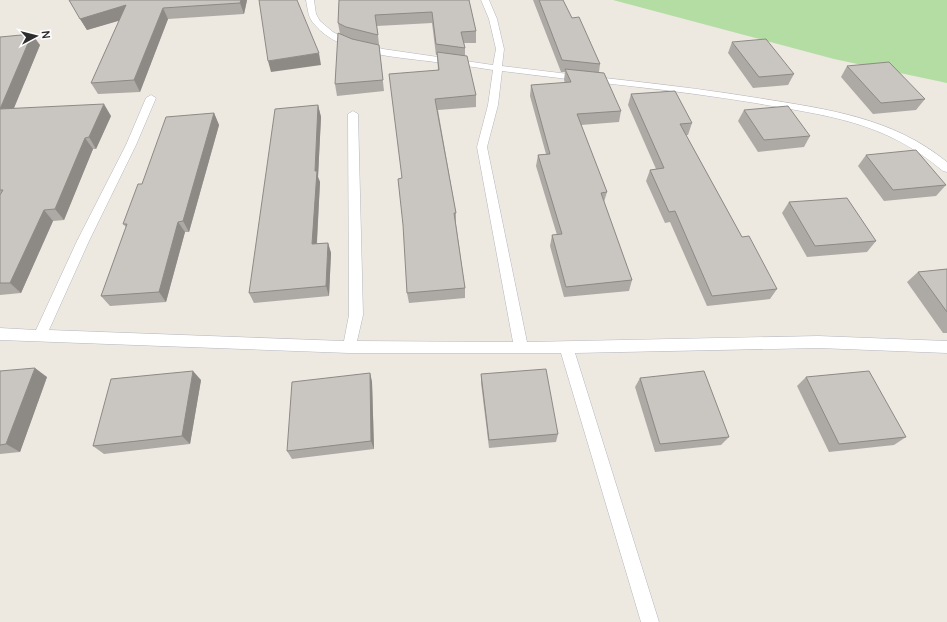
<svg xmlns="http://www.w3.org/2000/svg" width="947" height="622" font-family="Manrope,sans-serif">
<rect width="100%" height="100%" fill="#ede9e1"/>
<!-- green -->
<path fill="#b4dda4" d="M613,0h334v83l-113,-24z"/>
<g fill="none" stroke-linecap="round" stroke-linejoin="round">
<defs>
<path id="lane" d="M306,0h8l2,14 4,7 13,11 15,8 35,9 110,16 3,-16 -7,-30 -8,-19h8l8,19 7,30 -2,17c86,11 171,18 256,32 68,11 134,19 189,64v10l-4,-1c-59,-50 -115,-55 -188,-68 -84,-14 -169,-21 -253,-32l-4,34 -11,42 40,195 291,-6 129,5v12l-129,-5 -243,5 84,269h-18l-80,-269h-212l-349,-13v-12l36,2 41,-89 49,-96 20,-47 5,-3 5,3 -20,47 -47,96 -40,89 295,11 5,-26 -1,-201 5,-3 5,3 5,201 -6,26 156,1 -36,-195 11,-42 5,-35c-19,-3 -39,-6 -58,-8 -36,-5 -95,-7 -120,-37 -7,-7 -7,-15 -9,-25z"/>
</defs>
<!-- lane casing -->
<use href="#lane" stroke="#b5b6bf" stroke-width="1"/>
<!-- lane -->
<use href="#lane" fill="#fff" fill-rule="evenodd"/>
</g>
<!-- wall -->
<g fill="#ada9a5">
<path d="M69,0h178l-3,14 -76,5 -28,73 -42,2 -7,-11 29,-63 -33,10z"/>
<path d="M339,0h130l7,31v12h-12l1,5v8l11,39v12l-38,3 18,103v11l9,64v10l-56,5 -2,-10 -5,-115 36,-108 -1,-15h-1l-4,-32 -55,3 7,65 -47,5 -2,-12 5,-50 -2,-11z"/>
<path d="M533,0h30l9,18 28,46 -1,8 22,39 -2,11 -38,3 26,67 -3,10 28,78 -3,11 -65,6 -14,-51 2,-11h5l-21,-69 2,-11 8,-1 -16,-58 1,-11 34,-2 -1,-3 1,-8h-4z"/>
<path d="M0,37l40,8 -26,63 97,8 -15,33h-3l-29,71 -11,1 -32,72 -21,2z"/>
<path d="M732,42l62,32 -6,11 -35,3 -25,-35z"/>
<path d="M847,66l78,33 -9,11 -43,4 -32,-37z"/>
<path d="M631,94l61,29 -4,12h-2l56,102 35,52 -7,10 -63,7 -37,-84 -5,1 -19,-42 4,-11 6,-1 -28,-64z"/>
<path d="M318,105l3,12 -3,60 2,5 -3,62 11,-1 3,10 -2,43 -75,7 -5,-10z"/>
<path d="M744,110l66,26 -6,11 -46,5 -20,-31z"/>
<path d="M214,113l5,12 -30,107h-4l-19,70 -56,4 -9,-10 25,-69 -3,-3 19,-40z"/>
<path d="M866,155l80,30 -10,11 -52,5 -26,-35z"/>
<path d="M789,202l87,39 -9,11 -60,5 -25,-44z"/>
<path d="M947,269v64h-4l-36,-51 11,-10z"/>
<path d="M0,371l47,6 -27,75 -20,2z"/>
<path d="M370,373l2,9 2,67 -82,10 -5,-8z"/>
<path d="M481,374l77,60 -2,8 -67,6 -8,-65z"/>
<path d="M806,377l100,60 -12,8 -65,7 -32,-66z"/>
<path d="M640,378l89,59 -8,8 -66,7 -20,-65z"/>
<path d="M201,380l-11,64 -86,10 -11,-8z"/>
</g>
<!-- shaded-wall -->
<g fill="#8d8a86">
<path d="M241,0h6l-3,14 -4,-11z"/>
<path d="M126,5l6,12 -45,13 -7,-11z"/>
<path d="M163,8l5,11 -28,73 -6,-12z"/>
<path d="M32,34l8,11 -31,75 -9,-11z"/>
<path d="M319,53l2,12 -50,7 -3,-11z"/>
<path d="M104,104l7,12 -15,33 -7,-12z"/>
<path d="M318,105l3,12 -3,60 2,5 -4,73 -4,-11 3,-73z"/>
<path d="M214,113l5,12 -30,107 -6,-11z"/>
<path d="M85,138l8,11 -29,71 -9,-11z"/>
<path d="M44,210l9,11 -32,72 -11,-10z"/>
<path d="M178,222l7,10 -19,70 -7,-10z"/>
<path d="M328,243l3,10 -2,43 -3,-10z"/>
<path d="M35,368l12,9 -27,75 -14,-8z"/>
<path d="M193,371l8,9 -11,64 -8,-8z"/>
<path d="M370,373l2,9 2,67 -3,-8z"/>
</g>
<!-- building -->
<g fill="#c9c5c0" stroke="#8d8a86">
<path d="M69,0h172l-1,3 -77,5 -29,72 -43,3 35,-78 -46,14z"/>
<path d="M259,0h38l22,53 -51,8z"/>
<path d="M339,0h130l7,31 -15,1 4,16 -29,-4 -4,-32 -57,3 3,20 -32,-8 -8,-4z"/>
<path d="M539,0h24l9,18 7,-1 21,47 -38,-4z"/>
<path d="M338,33l14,6 27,6 4,35 -48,4z"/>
<path d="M32,34l-32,75v-72z"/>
<path d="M766,39l28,35 -35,3 -27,-35z"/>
<path d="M437,52l30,4 9,39 -41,4 21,114h-2l11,75 -58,5 -4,-68 -5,-46 4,-1 -13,-104 50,-4z"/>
<path d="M889,62l36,37 -44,4 -34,-37z"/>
<path d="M565,69l39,4 17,38 -44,3 30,78 -6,1 31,87 -66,7 -14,-52 10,-1 -24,-79 12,-1 -19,-69 40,-3z"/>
<path d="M675,91l17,32 -12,1 62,113 7,-1 28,53 -65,7 -37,-85 -6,1 -19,-42 14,-2 -33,-74z"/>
<path d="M104,104l-15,33 -4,1 -30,71 -11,1 -34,73h-10v-88l3,-5h-3v-81z"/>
<path d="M318,105l-3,66h2l-5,73 16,-1 -2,43 -77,7 26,-184z"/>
<path d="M788,106l22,30 -46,4 -20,-30z"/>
<path d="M214,113l-31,108 -5,1 -19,70 -58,4 26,-72h-4l15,-40h4l24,-67z"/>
<path d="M916,150l30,35 -53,5 -27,-35z"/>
<path d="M847,198l29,43 -61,5 -26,-44z"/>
<path d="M947,269v43l-29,-40z"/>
<path d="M35,368l-29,76 -6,1v-74z"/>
<path d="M546,369l12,65 -69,6 -8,-66z"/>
<path d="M193,371l-11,65 -89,10 18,-67z"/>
<path d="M704,371l25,66 -69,7 -20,-66z"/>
<path d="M869,371l37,66 -67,7 -33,-67z"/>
<path d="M370,373l1,68 -84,10 5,-69z"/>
</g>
<!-- north arrow -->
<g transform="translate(36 36) rotate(83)" stroke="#ffffff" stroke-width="3" paint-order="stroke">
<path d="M0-3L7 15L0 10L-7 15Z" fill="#2d2d2d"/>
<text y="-6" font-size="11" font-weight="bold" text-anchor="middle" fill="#2d2d2d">N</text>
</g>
</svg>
